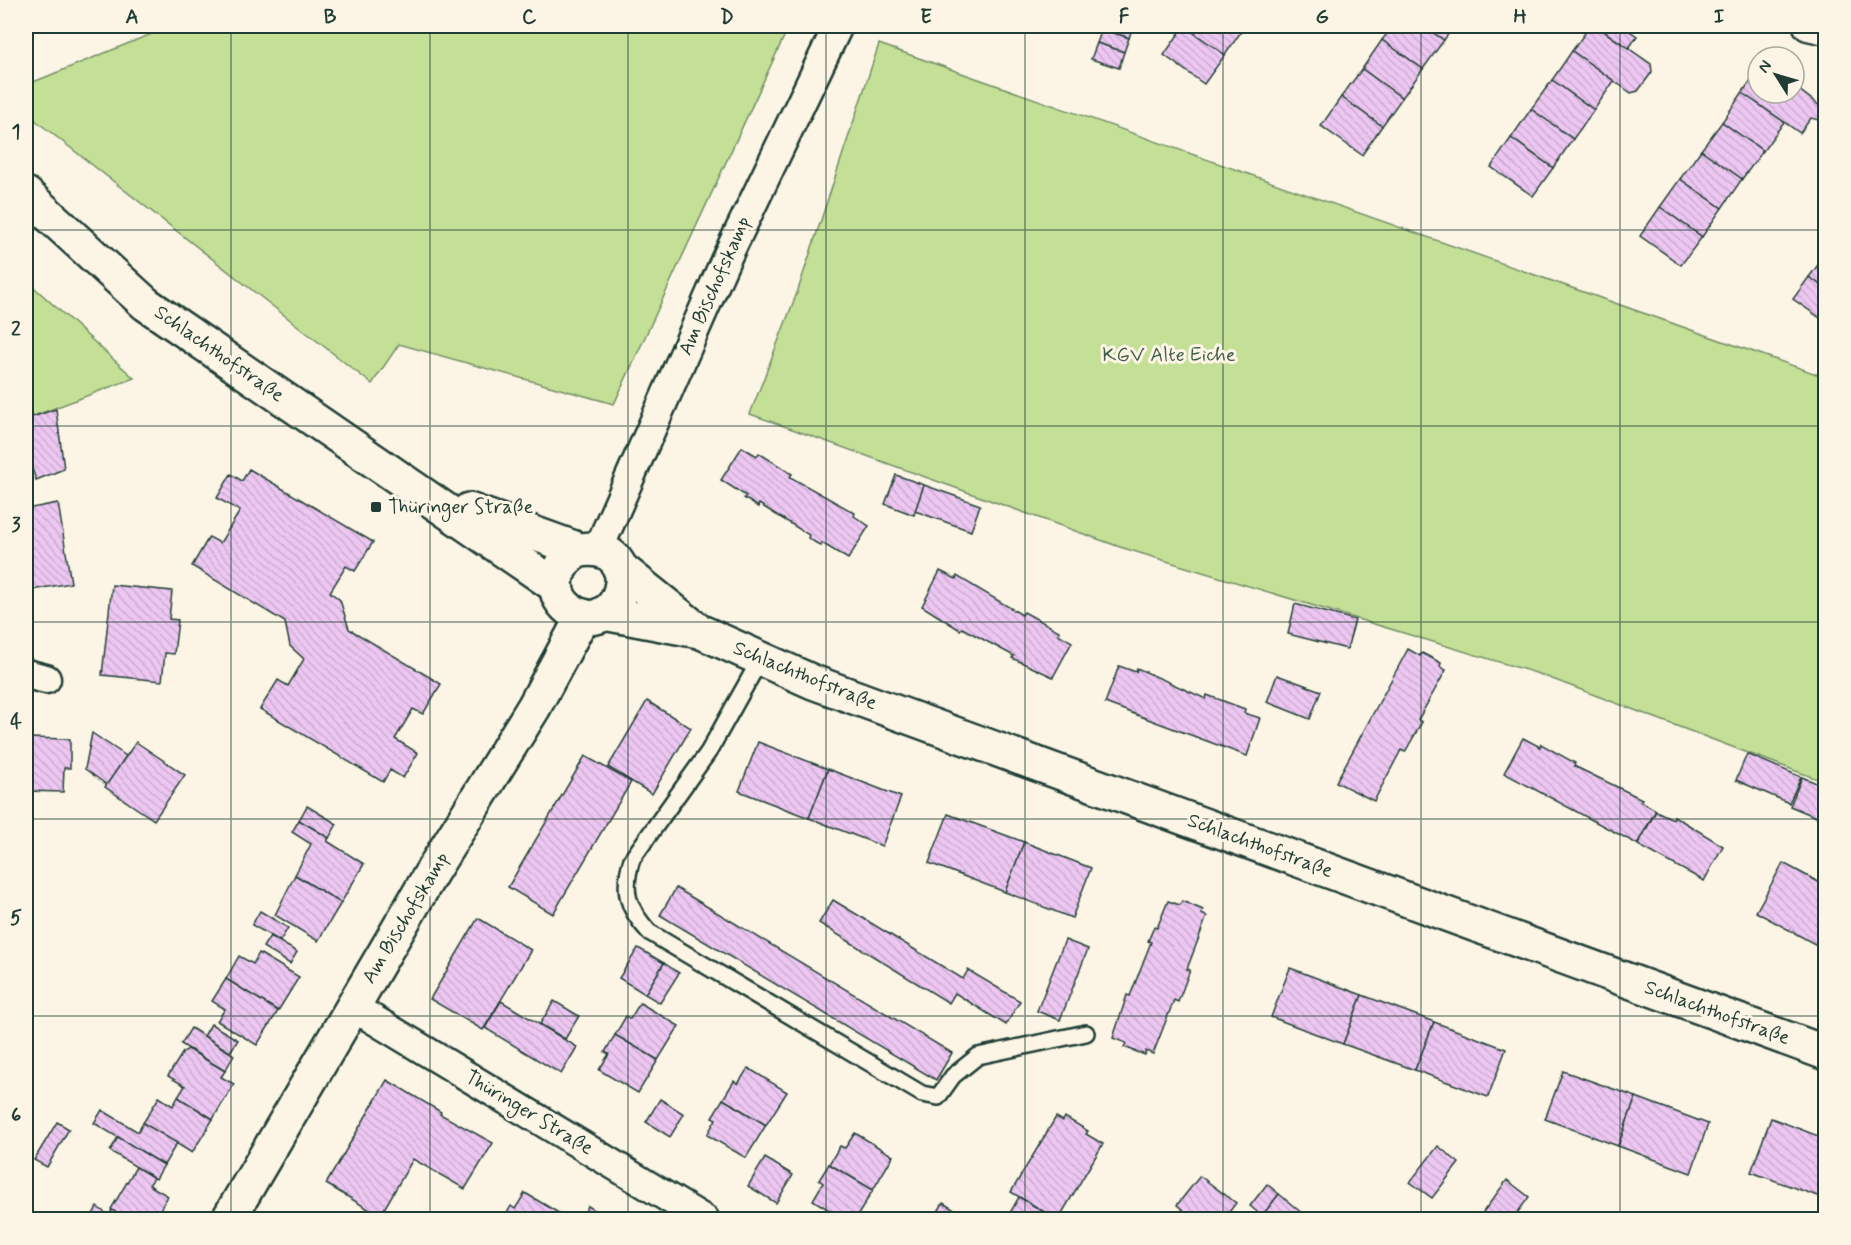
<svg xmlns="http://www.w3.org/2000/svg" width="1851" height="1245" font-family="Mynerve,sans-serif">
<defs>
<pattern id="building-back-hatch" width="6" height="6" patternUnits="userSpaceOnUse" patternTransform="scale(1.5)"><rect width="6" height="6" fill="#edc7f2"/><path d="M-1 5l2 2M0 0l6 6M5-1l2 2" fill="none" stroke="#cbacd0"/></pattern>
</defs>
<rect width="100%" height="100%" fill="#fcf5e5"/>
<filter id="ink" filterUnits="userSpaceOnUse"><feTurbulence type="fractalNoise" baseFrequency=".0167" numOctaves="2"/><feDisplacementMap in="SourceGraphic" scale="12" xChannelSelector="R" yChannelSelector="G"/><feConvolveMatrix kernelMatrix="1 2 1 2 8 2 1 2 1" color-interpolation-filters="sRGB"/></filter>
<g filter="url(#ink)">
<!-- garden -->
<g fill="#c4e097" stroke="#728e66" stroke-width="1.5">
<path d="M171,26h618l-175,378 -215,-60 -27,40 -346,-271v-28z"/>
<path d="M879,44l946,333v405l-286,-108 -419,-127 -370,-133 48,-124z"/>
<path d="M26,280l108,98 -108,41z"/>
</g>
<!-- building -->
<g fill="url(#building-back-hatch)" stroke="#1f3d34" stroke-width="1.5">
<path d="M1103,26h30l-4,12 -27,-9z"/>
<path d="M1184,26h61l-20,29z"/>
<path d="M1184,26l41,29 -21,29 -40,-29z"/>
<path d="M1393,26h30l21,14 -21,29 -41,-29z"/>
<path d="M1423,26h31l-10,14z"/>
<path d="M1590,26h6l55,38 1,8 -14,19 -7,2 -59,-42z"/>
<path d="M1601,26h21l15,10 -8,12 -30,-20z"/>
<path d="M1102,29l27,9 -5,14 -27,-9z"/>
<path d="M1382,40l41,29 -21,29 -40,-29z"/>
<path d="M1097,43l27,9 -5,16 -28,-9z"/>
<path d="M1572,51l42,30 -20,29 -42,-30z"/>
<path d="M1362,69l40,29 -20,28 -41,-29z"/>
<path d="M1758,70v23h36v-7l31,24 -6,10 -8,-2 -11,15 -58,-40z"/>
<path d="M1552,80l42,30 -21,29 -42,-30z"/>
<path d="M1742,93l42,29 -21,29 -41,-29z"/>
<path d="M1341,97l41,29 -20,29 -41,-29z"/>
<path d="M1531,109l42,30 -20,29 -42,-30z"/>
<path d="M1722,122l41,29 -21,28 -41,-29z"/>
<path d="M1511,138l42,30 -20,28 -42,-29z"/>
<path d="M1701,150l41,29 -20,29 -42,-29z"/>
<path d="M1680,179l42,29 -20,29 -42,-30z"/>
<path d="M1660,207l42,30 -21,28 -41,-29z"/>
<path d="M1826,254v35l-17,-12z"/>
<path d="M1809,277l17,12v33l-33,-23z"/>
<path d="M56,409l8,60 -28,11 -10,-29v-32z"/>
<path d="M742,447l15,9 2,-3 33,21 -2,3 65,36 -1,3 15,10 -21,33 -26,-16 -1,3 -13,-8 1,-3 -50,-31 -1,3 -14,-9 2,-2 -25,-16z"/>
<path d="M249,469l124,73 -18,29 -9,-5 -16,26 10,8 9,29 92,55 -18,30 -10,-5 -18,30 23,14 -15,25 -13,-8 -7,12 -123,-73 18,-29 10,6 16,-27 -14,-13 -5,-24 -93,-56 17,-29 11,6 20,-32 -23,-13 14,-24 11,7z"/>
<path d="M896,475l28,10 -10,30 -29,-11z"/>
<path d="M924,485l56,20 -9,26 -56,-20z"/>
<path d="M58,503l13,80 -45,8v-82z"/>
<path d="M940,571l16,8 1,-3 65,39 2,-3 35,19 -1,3 14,8 -19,35 -41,-19 2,-2 -52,-28 -2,2 -38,-24z"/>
<path d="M112,585l60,6 -3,28 9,1 -4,34 -9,-1 -3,28 -60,-6z"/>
<path d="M1295,604l60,16 -8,29 -59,-15z"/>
<path d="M1408,649l12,7 2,-3 19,10 -1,4 6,3 -28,50 4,2 -17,30 -4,-2 -27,51 -38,-19z"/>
<path d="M1119,666l17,6 1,-4 69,31 1,-4 38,14 -1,4 16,5 -13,38 -142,-53z"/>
<path d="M1277,675l44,16 -11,28 -43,-17z"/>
<path d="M647,701l44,27 -39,66 -44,-27z"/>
<path d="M92,733l34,23 -19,29 -22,-16z"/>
<path d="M26,738l44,1v29h-6l-1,24 -37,-1z"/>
<path d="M1523,738l17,9 1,-3 34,19 -1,3 68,33 -2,2 16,9 -19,34 -133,-71z"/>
<path d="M136,742l49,33 -31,45 -49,-33z"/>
<path d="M758,742l70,27 -19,49 -70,-27z"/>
<path d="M1747,754l54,23 -12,26 -53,-23z"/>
<path d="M585,756l46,26 -78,132 -45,-27z"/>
<path d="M828,769l73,28 -19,49 -73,-28z"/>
<path d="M1802,777l24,10v34l-36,-15z"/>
<path d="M307,806l30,18 -8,14 -30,-18z"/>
<path d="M1656,811l17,8 1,-3 49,30 -19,35 -66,-36z"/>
<path d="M948,814l76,28 -19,50 -76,-29z"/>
<path d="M299,820l30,18 -2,3 37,23 -23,39 -46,-28 16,-31 -19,-12z"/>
<path d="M1024,842l67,26 -19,50 -67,-26z"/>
<path d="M1783,863l43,23 -2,63 -68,-37z"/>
<path d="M295,875l46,28 -23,38 -43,-26z"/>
<path d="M676,888l276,165 -16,27 -276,-165z"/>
<path d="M833,900l130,79 5,-9 52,31 -14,24 -51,-32 -6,10 -130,-80z"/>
<path d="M1168,901l12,4 2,-4 21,9 -2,4 6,2 -20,53 3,1 -12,32 -4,-2 -21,54 -7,-3 -1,4 -21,-8 2,-4 -13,-5 14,-43 3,1 21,-54 -3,-1 6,-14 3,1z"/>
<path d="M260,911l28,17 -8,13 -28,-16z"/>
<path d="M478,918l53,32 -48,80 -53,-31z"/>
<path d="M270,936l27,16 -7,12 -27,-17z"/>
<path d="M1065,940l23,9 -28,71 -23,-9z"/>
<path d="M638,948l26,15 -19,31 -26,-16z"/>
<path d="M259,953l40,24 -21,34 -52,-32 13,-23 14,8z"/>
<path d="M664,963l15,10 -19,30 -15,-9z"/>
<path d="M1290,968l72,27 -19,49 -72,-27z"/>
<path d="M226,979l52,32 -21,34 -40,-24 8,-12 -13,-8z"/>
<path d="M1362,995l72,27 -19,48 -72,-26z"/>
<path d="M501,1001l76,46 -16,27 -76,-46z"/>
<path d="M554,1001l25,15 -14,23 -25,-15z"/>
<path d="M640,1003l39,23 -21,34 -43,-25 11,-19 4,3z"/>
<path d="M1434,1022l72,27 -18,48 -73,-27z"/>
<path d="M211,1024l27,16 -8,12 -26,-16z"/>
<path d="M191,1028l43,27 -9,16 -44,-27z"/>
<path d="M615,1035l43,25 -20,33 -39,-23 10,-16 -4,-2z"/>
<path d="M188,1049l37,22 -4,6 13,7 -21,35 -35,-22 7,-11 -17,-10 15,-24z"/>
<path d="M748,1068l39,24 -21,33 -43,-26 11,-18 4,3z"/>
<path d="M1563,1071l73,26 -18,49 -73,-27z"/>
<path d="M387,1080l54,32 -1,2 53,29 -28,46 -52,-30 -33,57 -54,-32z"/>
<path d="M159,1097l14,9 5,-9 35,22 -21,34 -49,-30z"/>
<path d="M1636,1097l72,27 -17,49 -73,-27z"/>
<path d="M660,1099l24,15 -14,23 -24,-15z"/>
<path d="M723,1099l43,26 -20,33 -39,-23 9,-16 -4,-2z"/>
<path d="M102,1110l36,22 5,-9 34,20 -13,22 -70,-42z"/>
<path d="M1056,1117l7,4 2,-4 23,14 -2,3 17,10 -45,76 -47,-28z"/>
<path d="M1771,1118l55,21v53l-3,6 -72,-26z"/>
<path d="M57,1122l12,7 -22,38 -13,-7z"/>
<path d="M855,1133l38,23 -20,34 -44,-26 11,-18 5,2z"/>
<path d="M118,1137l46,28 -8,14 -46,-28z"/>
<path d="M1438,1146l21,17 -27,35 -22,-16z"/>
<path d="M765,1158l28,17 -17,28 -28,-17z"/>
<path d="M829,1164l44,26 -18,30h-10l-32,-20 10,-17 -4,-3z"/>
<path d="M136,1167l18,11 -5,7 19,11 -14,24h-27l-16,-11z"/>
<path d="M1200,1176l36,27 -13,17h-28l-18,-15z"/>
<path d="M1507,1180l22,17 -17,23h-35z"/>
<path d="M1267,1184l12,10 -17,22 -12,-10z"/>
<path d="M525,1193l39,23 -2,4h-59l8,-14 4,3z"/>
<path d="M1279,1194l24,20 -5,6h-31l-5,-4z"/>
<path d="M1019,1197l25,15 -4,8h-34z"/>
<path d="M943,1203l28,17h-38z"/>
<path d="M588,1206l23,14h-31z"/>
<path d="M97,1207l12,8 3,-5 15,10h-37z"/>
</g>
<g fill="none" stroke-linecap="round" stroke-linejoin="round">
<defs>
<path id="lane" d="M761,658l-52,93 -77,108c-10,31 -5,49 17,73l273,162 16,3 15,-21 25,-20 108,-23"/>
<g id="street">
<path d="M1808,26l18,4"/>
<path d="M598,550l127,-289 113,-235"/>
<path d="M26,674l20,5"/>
<path d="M353,1007l352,213"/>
</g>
<g id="secondary">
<path d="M26,194l120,110 410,282"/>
<path d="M469,510l111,40c72,-10 40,96 -10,60 -24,-18 -14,-49 10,-60"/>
<path d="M619,567l76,61"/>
<path d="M604,613l95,18 114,51 1013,371"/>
<path d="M228,1220l205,-350 101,-163 49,-91"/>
</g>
</defs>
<!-- lane casing -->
<use href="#lane" stroke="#1f3d34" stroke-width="20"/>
<!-- street casing -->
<use href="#street" stroke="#1f3d34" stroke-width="33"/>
<!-- secondary casing -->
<use href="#secondary" stroke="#1f3d34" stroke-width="38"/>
<!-- lane -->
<use href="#lane" stroke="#fcf5e5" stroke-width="15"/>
<!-- street -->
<use href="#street" stroke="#fcf5e5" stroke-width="28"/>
<!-- secondary -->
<use href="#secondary" stroke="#fcf5e5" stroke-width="33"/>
</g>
</g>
<!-- grid -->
<path fill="none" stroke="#1f3d34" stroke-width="1.5" stroke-opacity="0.55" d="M231,26v1194M430,26v1194M628,26v1194M826,26v1194M1025,26v1194M1223,26v1194M1421,26v1194M1620,26v1194M26,230h1800M26,426h1800M26,622h1800M26,819h1800M26,1016h1800"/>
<!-- markers -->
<rect fill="#1f3d34" stroke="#fcf5e5" stroke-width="2" x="370" y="501" width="12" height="12" rx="3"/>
<g text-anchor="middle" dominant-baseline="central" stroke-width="6" stroke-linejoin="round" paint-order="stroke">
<!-- street labels -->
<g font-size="20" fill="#1f3d34" stroke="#fcf5e5">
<text transform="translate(715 286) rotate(-66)">Am Bischofskamp</text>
<text transform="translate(219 354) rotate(35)">Schlachthofstraße</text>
<text transform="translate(805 676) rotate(22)">Schlachthofstraße</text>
<text transform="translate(1260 846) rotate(20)">Schlachthofstraße</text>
<text transform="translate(406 918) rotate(-59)">Am Bischofskamp</text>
<text transform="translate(1717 1013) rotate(20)">Schlachthofstraße</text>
<text transform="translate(529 1113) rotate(31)">Thüringer Straße</text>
</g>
<!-- park labels -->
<g font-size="20" fill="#405e48" stroke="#fcf5e5">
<text x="1169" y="355">KGV Alte Eiche</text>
</g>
<!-- poi labels -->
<g font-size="20" fill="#1f3d34" stroke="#fcf5e5" text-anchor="start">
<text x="388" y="507">Thüringer Straße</text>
</g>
</g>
<!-- margin -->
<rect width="1851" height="1245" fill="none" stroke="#fcf5e5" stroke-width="66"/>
<!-- north arrow -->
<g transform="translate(1776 75) rotate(307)"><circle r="28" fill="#fcf5e5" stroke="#a4ab9e" stroke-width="1.5"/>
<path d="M0-4.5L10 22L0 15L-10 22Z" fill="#1f3d34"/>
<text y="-9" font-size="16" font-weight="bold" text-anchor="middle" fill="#1f3d34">N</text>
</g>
<rect x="33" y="33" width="1785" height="1179" fill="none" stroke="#1f3d34" stroke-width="2"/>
<g font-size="20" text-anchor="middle" font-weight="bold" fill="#1f3d34">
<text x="132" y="23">A</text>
<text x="330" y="23">B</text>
<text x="529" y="23">C</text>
<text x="727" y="23">D</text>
<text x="926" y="23">E</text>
<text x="1124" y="23">F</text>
<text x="1322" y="23">G</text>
<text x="1520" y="23">H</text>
<text x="1719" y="23">I</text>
<text x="16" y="138">1</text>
<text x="16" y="335">2</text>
<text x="16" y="531">3</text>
<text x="16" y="728">4</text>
<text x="16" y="924">5</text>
<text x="16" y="1121">6</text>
</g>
</svg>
